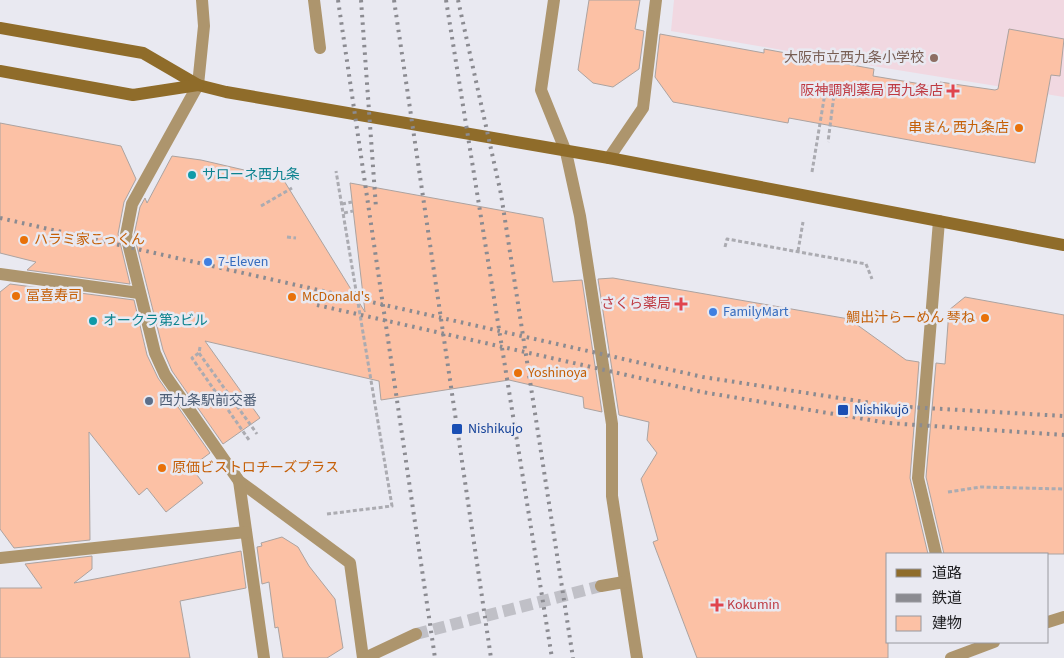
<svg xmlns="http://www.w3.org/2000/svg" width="1064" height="658" font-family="'Source Sans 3','Noto Sans JP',sans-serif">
<rect width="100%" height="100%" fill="#e9e9f1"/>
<!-- education -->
<path fill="#f1d8e1" d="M674,0h390v97l-216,-35 -12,61 -41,-7 10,-62 -134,-23z"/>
<!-- building -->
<g fill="#fcc1a5" stroke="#aca3a0">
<path d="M589,0h51l-5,29 9,2 -5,38 -26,18 -20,-4 -15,-13z"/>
<path d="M1009,29l55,10 -4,37 -9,-1 -16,88 -246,-45 -1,5 -115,-21 -18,-25 5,-43 104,19v-4l110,20 -1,7 66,11 1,-5 55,8 3,-1z"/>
<path d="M0,123l121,23 15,33 -12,23 -6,32 12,50 -103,-14 9,-8 -36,-9z"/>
<path d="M172,156l29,4 82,19 82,133 -15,-129 193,35 10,64 29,-2 20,132 -18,-4 -1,-11 -74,-17 -128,20 -2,-19 -174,-40 55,77 -37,26 -51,-73 -9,-21 -29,-115 6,-28 5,-9 2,5z"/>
<path d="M613,278l236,41 57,41 13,2 -9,116 18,76h-40v104h-191l-44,-116 5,-2 -17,-61 16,-26 -10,-13 2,-18 -30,-7 -21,-136z"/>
<path d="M10,284l124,16 13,55 11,23 52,75 -19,14 12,16 -37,29 -19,-24 -8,7 -50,-63 1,108 -76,8 -14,-19v-237z"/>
<path d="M965,297l99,18v239h-120l-18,-77 10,-114 9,1 4,-54z"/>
<path d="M282,537l16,10 11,19 26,33 8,49 -16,10h-44l-5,-31 -3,1 -6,-46 -7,2 -5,-37 5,-1 -1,-3z"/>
<path d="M241,551l5,37 -66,13 10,57h-190v-70h42l-17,-24 67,-8v13l-18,14z"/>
</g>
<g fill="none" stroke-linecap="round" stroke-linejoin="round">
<!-- street-tunnel -->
<path stroke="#c0c0c7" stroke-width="12" stroke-dasharray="12 6" stroke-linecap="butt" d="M416,634l185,-48"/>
<!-- path -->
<g stroke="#ababb1" stroke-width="3" stroke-dasharray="4 2.5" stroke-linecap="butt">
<path d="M812,172l13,-79 9,2 -6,47"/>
<path d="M342,204l10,-2"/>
<path d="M261,206l31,-18"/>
<path d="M344,213l9,-2"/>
<path d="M287,237l9,1"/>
<path d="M725,247l2,-8 139,25 6,15"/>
<path d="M798,251l5,-29"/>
<path d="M200,347l-1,6 -7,5 57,82"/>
<path d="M199,353l58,81"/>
<path d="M948,492l33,-5 83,2"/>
<path d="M327,514l65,-8 -56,-335"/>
</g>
<!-- lane -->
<path stroke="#ad956d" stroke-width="12" d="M314,0l6,48"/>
<!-- street -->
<g stroke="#ad956d" stroke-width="12">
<path d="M202,0l2,26 -6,59 -66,119 -6,31 29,118 10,22 74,106 111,82 13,95"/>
<path d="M554,0l-13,90 25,62 14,64 32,208v72l25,162"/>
<path d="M609,158l34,-50 13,-108"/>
<path d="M0,274l139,19"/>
<path d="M239,481l25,177"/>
<path d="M936,554l-18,-76 21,-257"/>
<path d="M0,558l246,-26"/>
<path d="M601,586l23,-4"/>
<path d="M1048,622l16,-5"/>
<path d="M365,658l51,-24"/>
<path d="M951,658l43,-16"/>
</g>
<!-- secondary -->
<g stroke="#8f6c2a" stroke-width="12">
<path d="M0,28l143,25 55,32 28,7 383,66 455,87"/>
<path d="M0,71l133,24 65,-10"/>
</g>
<!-- rail -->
<g stroke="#8b8b91" stroke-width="4" stroke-dasharray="2.5 5" stroke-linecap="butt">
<path d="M338,0l97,658"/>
<path d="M361,0l15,208"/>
<path d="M394,0l97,658"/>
<path d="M446,0l106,658"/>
<path d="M458,0l43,194 72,464"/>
<path d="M0,218l703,159 188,29 173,10"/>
<path d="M317,305l385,87 186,31 176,12"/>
</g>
</g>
<!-- markers -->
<circle fill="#8d6e63" stroke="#e9e9f1" stroke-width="2" cx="934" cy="58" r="5"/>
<g fill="#e0444e" stroke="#e9e9f1" stroke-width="2">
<path d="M950.5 83.5h5v5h5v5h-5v5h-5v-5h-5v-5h5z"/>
<path d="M678.5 296.5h5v5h5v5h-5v5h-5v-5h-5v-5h5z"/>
<path d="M714.5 597.5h5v5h5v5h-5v5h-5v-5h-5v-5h5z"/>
</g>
<g fill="#e8710a" stroke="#e9e9f1" stroke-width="2">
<circle cx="1019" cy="128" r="5"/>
<circle cx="24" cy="240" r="5"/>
<circle cx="16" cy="296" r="5"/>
<circle cx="292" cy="297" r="5"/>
<circle cx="985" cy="318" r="5"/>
<circle cx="518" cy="373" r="5"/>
<circle cx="162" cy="468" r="5"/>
</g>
<g fill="#0f9aa8" stroke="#e9e9f1" stroke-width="2">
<circle cx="192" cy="175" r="5"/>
<circle cx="93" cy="321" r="5"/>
</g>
<g fill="#3f7fe0" stroke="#e9e9f1" stroke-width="2">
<circle cx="208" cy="262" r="5"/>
<circle cx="713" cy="312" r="5"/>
</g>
<circle fill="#5c6f8a" stroke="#e9e9f1" stroke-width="2" cx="149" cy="401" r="5"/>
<g fill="#1a4fb4" stroke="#e9e9f1" stroke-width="2">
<rect x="837" y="404" width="12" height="12" rx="2.5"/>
<rect x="451" y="423" width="12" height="12" rx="2.5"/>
</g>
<g text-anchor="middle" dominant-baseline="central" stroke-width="5" stroke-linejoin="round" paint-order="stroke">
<!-- education labels -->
<g font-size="14" fill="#785e54" stroke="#e9e9f1" text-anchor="end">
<text x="924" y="58">大阪市立西九条小学校</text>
</g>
<!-- health labels -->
<g font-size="14" fill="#be3a42" stroke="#e9e9f1" text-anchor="end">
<text x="943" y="91">阪神調剤薬局 西九条店</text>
<text x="671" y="304">さくら薬局</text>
<text x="727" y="605" text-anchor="start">Kokumin</text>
</g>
<!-- food labels -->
<g font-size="14" fill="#c56008" stroke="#e9e9f1" text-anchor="start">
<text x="1009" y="128" text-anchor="end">串まん 西九条店</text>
<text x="34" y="240">ハラミ家こっくん</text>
<text x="26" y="296">冨喜寿司</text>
<text x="302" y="297">McDonald's</text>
<text x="975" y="318" text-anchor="end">鯛出汁らーめん 琴ね</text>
<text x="528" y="373">Yoshinoya</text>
<text x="172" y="468">原価ビストロチーズプラス</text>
</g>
<!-- culture labels -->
<g font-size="14" fill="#0d838f" stroke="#e9e9f1" text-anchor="start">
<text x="202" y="175">サローネ西九条</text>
<text x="103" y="321">オークラ第2ビル</text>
</g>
<!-- shop labels -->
<g font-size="14" fill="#366cbe" stroke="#e9e9f1" text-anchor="start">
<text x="218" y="262">7-Eleven</text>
<text x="723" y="312">FamilyMart</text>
</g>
<!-- service labels -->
<g font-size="14" fill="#4e5e75" stroke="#e9e9f1" text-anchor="start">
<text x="159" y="401">西九条駅前交番</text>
</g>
<!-- transit labels -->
<g font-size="14" fill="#164399" stroke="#e9e9f1" text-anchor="start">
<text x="854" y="410">Nishikujō</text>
<text x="468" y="429">Nishikujo</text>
</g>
</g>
<!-- legend -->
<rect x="886" y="553" width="162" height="90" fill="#e9e9f1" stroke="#98989e"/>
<rect x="896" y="569" width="25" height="8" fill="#8f6c2a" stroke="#98989e"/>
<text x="932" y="578" font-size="15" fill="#1e1e21">道路</text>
<rect x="896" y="594" width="25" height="8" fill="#8b8b91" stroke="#98989e"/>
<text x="932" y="603" font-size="15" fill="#1e1e21">鉄道</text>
<rect x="896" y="616" width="25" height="15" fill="#fcc1a5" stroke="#98989e"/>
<text x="932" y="628" font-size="15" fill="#1e1e21">建物</text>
</svg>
